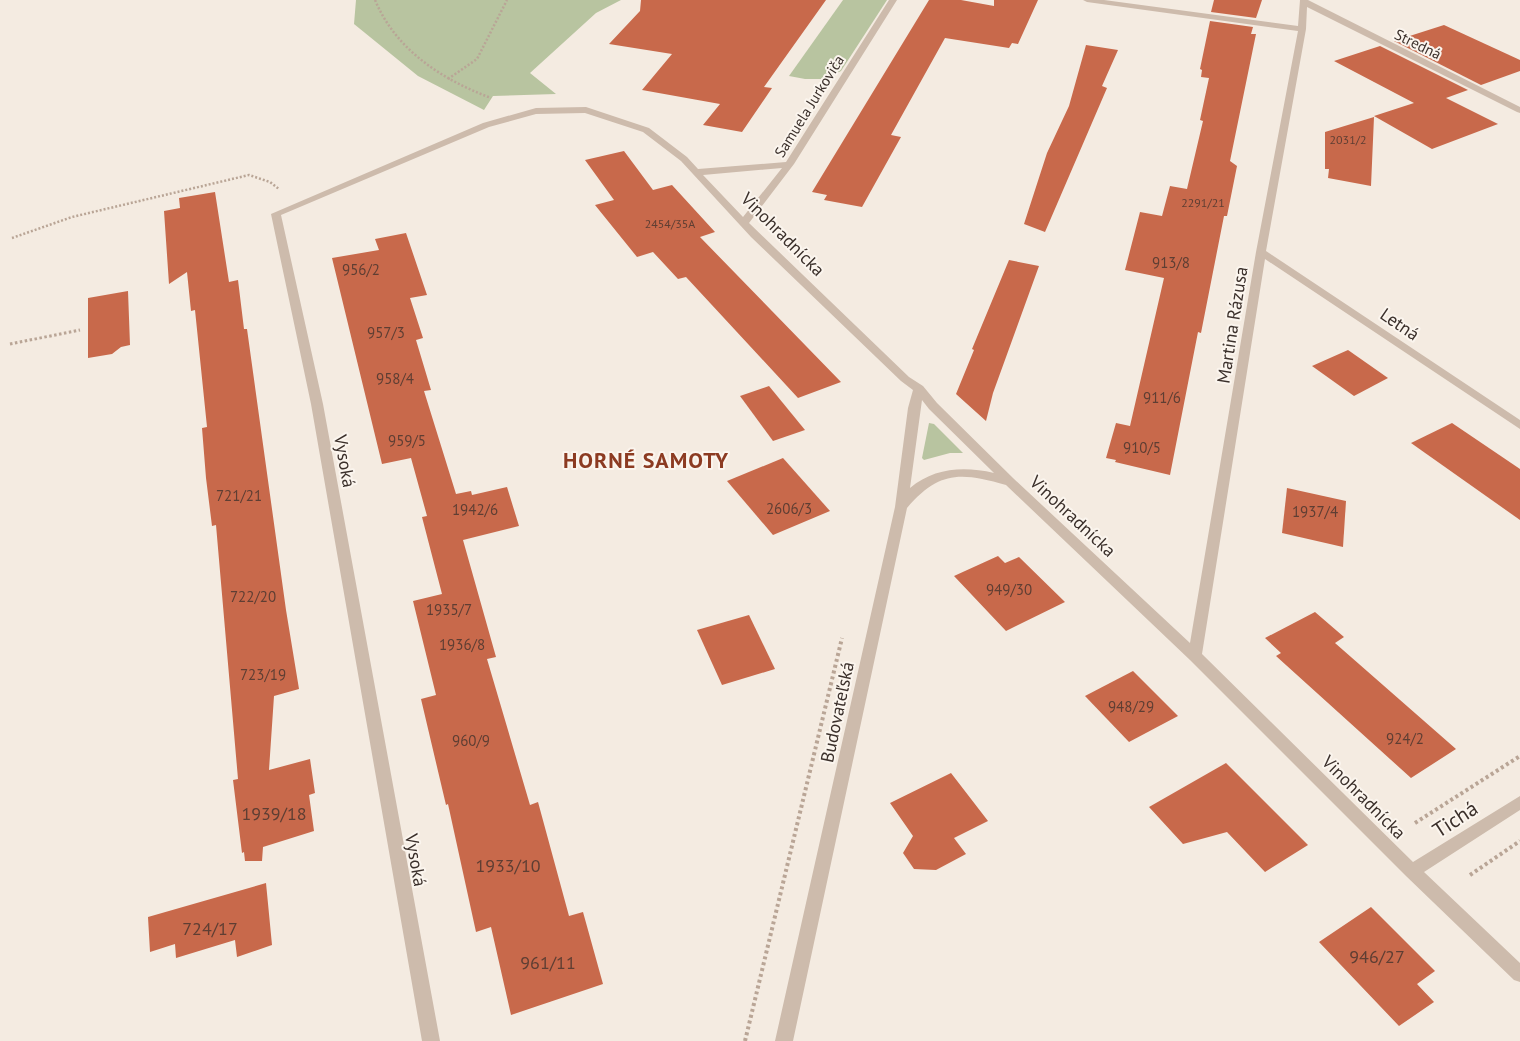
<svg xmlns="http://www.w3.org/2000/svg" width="1520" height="1041" font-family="'PT Sans',sans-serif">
<rect width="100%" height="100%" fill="#f4ebe1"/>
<!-- green -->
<g fill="#b8c4a0">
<path d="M356,0h265l-25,13 -66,60 26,21 -63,2 -9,14 -66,-34 -64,-52z"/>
<path d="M843,0h44l-46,71 -16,8h-20l-16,-3z"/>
<path d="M929,423l5,1 29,29h-13l-26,7 -2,-2z"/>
</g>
<!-- building -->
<g fill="#c8694b">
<path d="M641,0h185l-62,87 8,1 -30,44 -39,-7 17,-21 -78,-14 30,-36 -63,-10 31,-33z"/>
<path d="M929,0h32l33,6v-6h44l-20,44 -6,-1 -3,5 -64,-10 -54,97 10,2 -39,70 -38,-7 3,-5 -15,-3z"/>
<path d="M1214,0h48l-6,18 -45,-6z"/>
<path d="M1210,21l43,6 -2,7h5l-26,127 7,5 -10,50h-3l-23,117 -3,-1 -28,143 -55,-13 1,-2 -10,-2 10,-35 14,3 34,-148 -39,-8 15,-58 22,4 8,-30 17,3 16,-68 -3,-1 9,-42 -8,-1 1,-7 -2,-1z"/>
<path d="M1444,25l76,35v11l-39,14 -87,-44z"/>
<path d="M1086,45l32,5 -16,36 5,2 -62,144 -21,-8 23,-71 22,-47z"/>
<path d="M1380,46l88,44 -22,8 52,26 -66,25 -58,-33 40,-13 -80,-42z"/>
<path d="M1374,117l-3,69 -43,-8 1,-9h-4v-37z"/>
<path d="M624,151l29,39 19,-5 43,47 -15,5 141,145 -43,16 -112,-121 -8,2 -25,-27 -16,5 -42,-52 19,-5 -29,-40z"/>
<path d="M215,192l14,90 9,-2 6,49h3l39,281 13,79 -25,7 -5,74 41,-11 5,34 -6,2 5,36 -51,16 -1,14h-17l-1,-9 -2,1 -9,-73 5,-1 -22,-254 -4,1 -6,-48 -4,-50 5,-1 -12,-117 -4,1 -4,-39 -18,12 -5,-73 16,-3 -1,-10z"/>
<path d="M406,233l21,62 -17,3 13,40 -7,2 15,50 -7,1 32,103 15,-3 1,4 35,-8 12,39 -56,14 33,117 -9,2 43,146 8,-3 31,114 14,-4 20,72 -92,31 -20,-88 -15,5 -28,-128 -2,1 -25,-106 15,-4 -23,-94 29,-7 -20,-77 5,-1 -16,-58 -29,6 -50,-206 47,-8 -4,-11z"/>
<path d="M1009,260l30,6 -46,127 -7,28 -30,-27 18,-44 -2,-1z"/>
<path d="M128,291l2,54 -9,2 -9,7 -24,4v-60z"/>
<path d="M1348,350l40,28 -34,18 -42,-30z"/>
<path d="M769,386l36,44 -32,11 -33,-45z"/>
<path d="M1452,423l68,46v51l-109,-77z"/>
<path d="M783,458l47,53 -57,24 -46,-54z"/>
<path d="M1287,488l59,13 -3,46 -61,-14z"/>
<path d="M998,556l7,7 14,-6 46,45 -59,29 -52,-55z"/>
<path d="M1315,612l29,25 -9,6 121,106 -45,29 -135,-122 5,-3 -16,-15z"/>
<path d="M749,615l26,54 -53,16 -25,-55z"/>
<path d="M1133,671l45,45 -49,26 -44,-46z"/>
<path d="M1226,763l82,82 -43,27 -38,-40 -44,12 -34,-37z"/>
<path d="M951,773l37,48 -34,17 12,16 -30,16 -22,-1 -11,-16 10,-17 -23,-33z"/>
<path d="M266,883l6,62 -35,12 -2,-17 -59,18 -1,-14 -25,8 -2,-35z"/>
<path d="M1371,907l64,64 -18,13 17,18 -35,24 -80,-84z"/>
</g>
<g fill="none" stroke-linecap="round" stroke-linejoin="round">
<!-- path-far2 -->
<g stroke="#b9a596" stroke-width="2.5" stroke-dasharray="2 2" stroke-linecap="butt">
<path d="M375,0c21,50 66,79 116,98"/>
<path d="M448,79l29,-20 30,-59"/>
<path d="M12,238l60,-21 177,-42 21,7 9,7"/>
</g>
<!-- path-far1 -->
<path stroke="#b9a596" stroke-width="3" stroke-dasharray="2.5 2.5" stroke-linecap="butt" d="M10,344l70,-14"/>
<!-- path -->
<g stroke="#b9a596" stroke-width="4" stroke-dasharray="3 3" stroke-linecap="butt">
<path d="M1415,823l105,-67"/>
<path d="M1470,875l50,-34"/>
<path d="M745,1041l97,-403"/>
</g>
<!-- minor -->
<path fill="#cdbbac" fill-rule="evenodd" d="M889,0h8l-103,164 -45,59 160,154 14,9 14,17 76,75 177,165 66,-391 42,-221 -211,-29 -4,-2h21l194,26 2,-26h8l212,107v6l-3,-1 -210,-105 -1,22 -40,222 254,169v9l-255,-170 -63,395 211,208 107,-66v14l-96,62 96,91v19l-6,-2 -108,-104 -216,-216 -184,-175c-46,-13 -67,-14 -99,23l-114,533h-18l120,-534 13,-99 5,-18 -12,-9 -150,-144 -70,-76 -38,-29 -58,-19 -49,1 -47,13 -208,88 42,189 117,637h-18l-111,-637 -40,-190 212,-91 53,-15 50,-1 63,21 38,29 11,12 88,-7zM782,168l-39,49 -40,-42zM922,400l7,9 65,64c-31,-7 -60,-5 -84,15z"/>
</g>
<g text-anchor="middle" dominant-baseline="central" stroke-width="4" stroke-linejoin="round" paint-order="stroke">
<!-- far-number labels -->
<g font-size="12" fill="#5e3e33">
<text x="1348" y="139">2031/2</text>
<text x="1203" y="202">2291/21</text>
<text x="670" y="223">2454/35A</text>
</g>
<!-- far-street labels -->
<g font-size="15" fill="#3b302b" stroke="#fbf5ee">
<text transform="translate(1418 44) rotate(26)">Stredná</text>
<text transform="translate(809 106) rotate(-58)">Samuela Jurkoviča</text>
</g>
<!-- number labels -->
<g font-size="15" fill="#5e3e33">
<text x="1171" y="262">913/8</text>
<text x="361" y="269">956/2</text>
<text x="386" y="332">957/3</text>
<text x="395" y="378">958/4</text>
<text x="1162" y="397">911/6</text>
<text x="407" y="440">959/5</text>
<text x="1142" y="447">910/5</text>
<text x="239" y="495">721/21</text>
<text x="789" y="508">2606/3</text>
<text x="475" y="509">1942/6</text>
<text x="1315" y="511">1937/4</text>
<text x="1009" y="589">949/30</text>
<text x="253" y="596">722/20</text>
<text x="449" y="609">1935/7</text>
<text x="462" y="644">1936/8</text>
<text x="263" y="674">723/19</text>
<text x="1131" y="706">948/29</text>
<text x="1405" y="738">924/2</text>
<text x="471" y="740">960/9</text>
</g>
<!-- street labels -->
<g font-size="18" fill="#3b302b" stroke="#fbf5ee">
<text transform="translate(783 234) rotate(45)">Vinohradnícka</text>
<text transform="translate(1400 324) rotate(34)">Letná</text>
<text transform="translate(1232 325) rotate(-81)">Martina Rázusa</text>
<text transform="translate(345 461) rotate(80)">Vysoká</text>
<text transform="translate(1073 516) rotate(43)">Vinohradnícka</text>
<text transform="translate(837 712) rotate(-78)">Budovateľská</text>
<text transform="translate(1364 797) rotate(45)">Vinohradnícka</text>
<text transform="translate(416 860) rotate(80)">Vysoká</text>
</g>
<!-- near-number labels -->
<g font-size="18" fill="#5e3e33">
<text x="274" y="813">1939/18</text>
<text x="508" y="865">1933/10</text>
<text x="210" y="928">724/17</text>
<text x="1377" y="956">946/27</text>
<text x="548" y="962">961/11</text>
</g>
<!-- near-street labels -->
<g font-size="21" fill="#3b302b" stroke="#fbf5ee">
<text transform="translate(1455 819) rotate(-33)">Tichá</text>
</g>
<!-- district labels -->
<g font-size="22" font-weight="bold" letter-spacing="1" fill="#8c3b22" stroke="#fbf5ee">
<text x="646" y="460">HORNÉ SAMOTY</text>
</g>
</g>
</svg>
